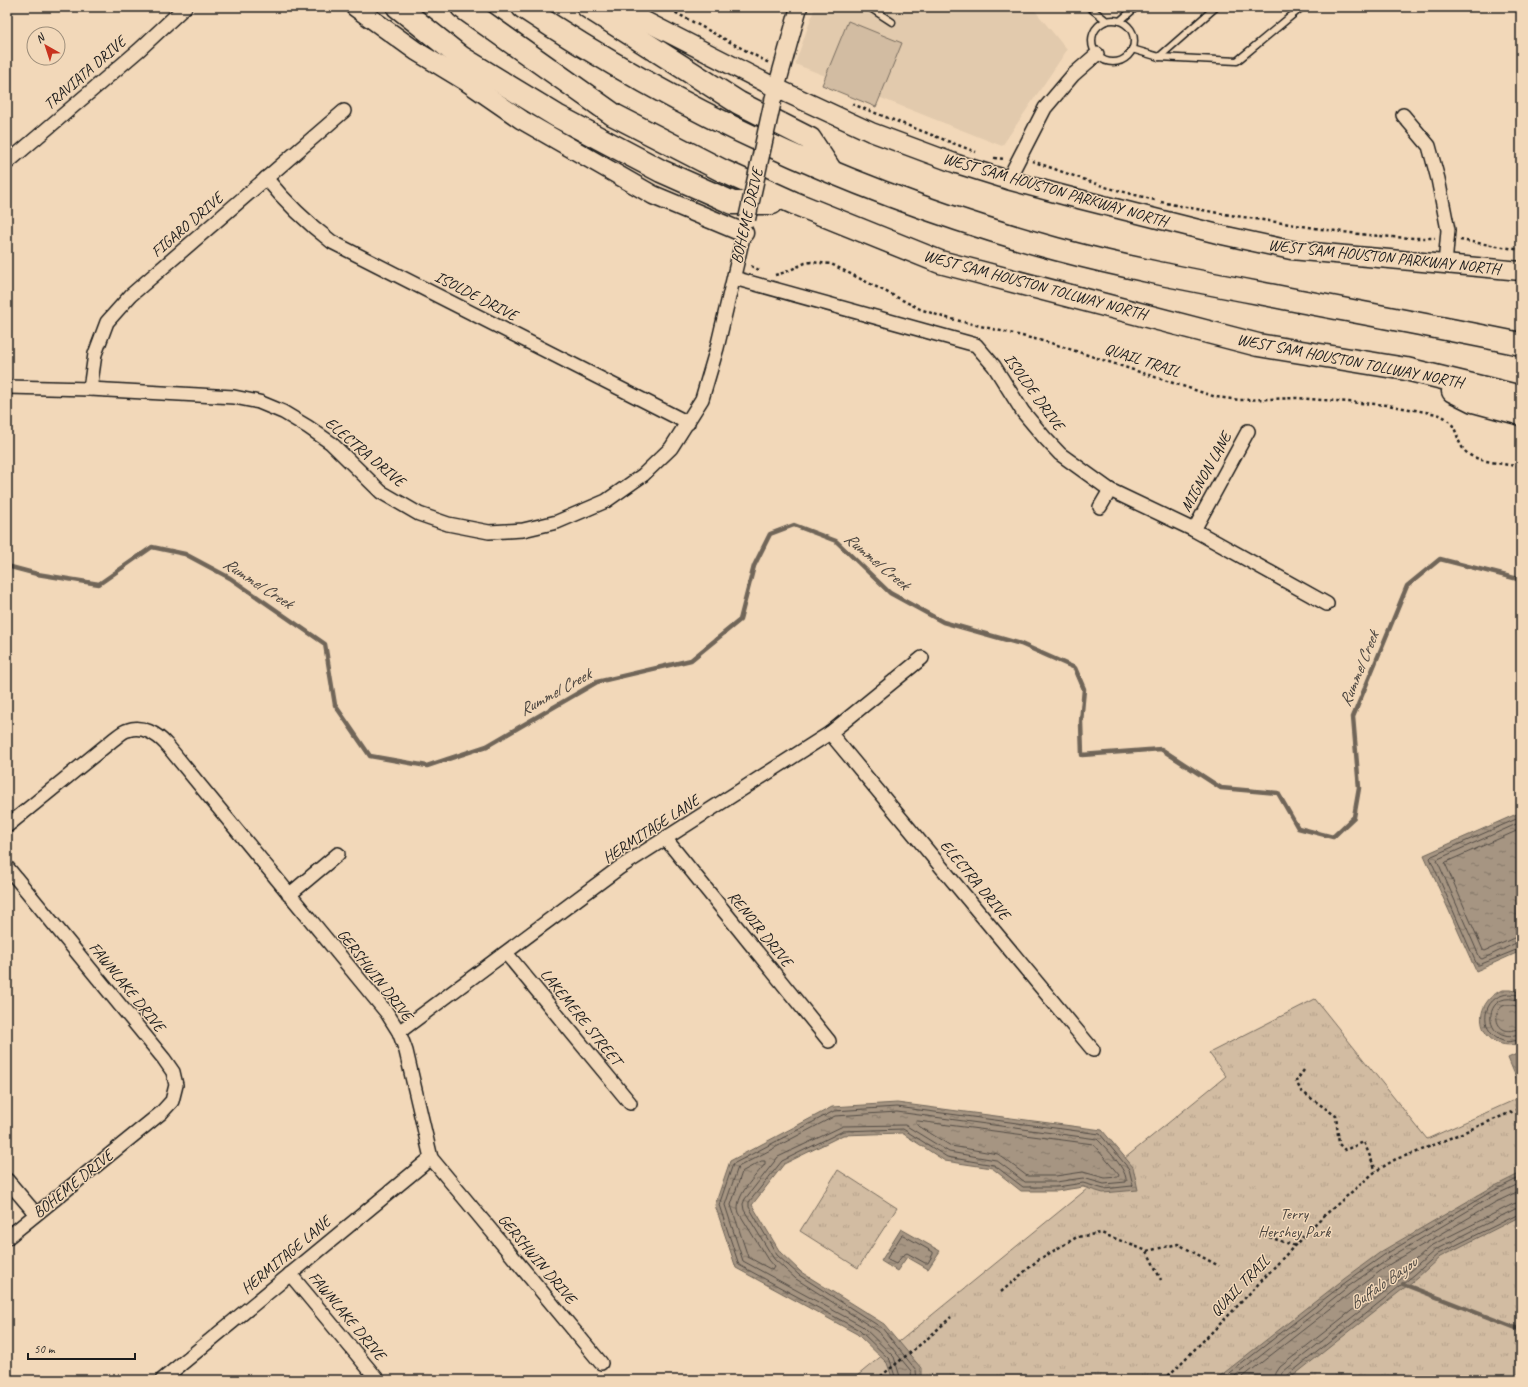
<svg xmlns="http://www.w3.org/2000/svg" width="1528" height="1387" font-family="Caveat,sans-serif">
<defs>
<pattern id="park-tufts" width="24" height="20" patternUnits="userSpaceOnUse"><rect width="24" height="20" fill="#d2bca2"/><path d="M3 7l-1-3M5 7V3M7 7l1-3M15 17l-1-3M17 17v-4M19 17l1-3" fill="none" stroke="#b4a18b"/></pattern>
<pattern id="water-ripples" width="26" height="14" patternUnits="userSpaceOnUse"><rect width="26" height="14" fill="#a69582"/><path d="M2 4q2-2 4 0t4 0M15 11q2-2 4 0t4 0" fill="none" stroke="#86796a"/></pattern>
</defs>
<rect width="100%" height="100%" fill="#f2d8b9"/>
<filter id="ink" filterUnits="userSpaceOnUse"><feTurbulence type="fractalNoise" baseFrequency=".025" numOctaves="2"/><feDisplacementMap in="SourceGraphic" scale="8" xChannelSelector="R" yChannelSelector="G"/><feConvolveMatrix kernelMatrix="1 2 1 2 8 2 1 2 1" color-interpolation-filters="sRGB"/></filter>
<g filter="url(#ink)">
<!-- built -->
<path fill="#e2caad" d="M815,7h217l35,43 -65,96 -207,-82z"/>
<!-- green -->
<path fill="#d2bca2" stroke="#776c5f" d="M848,21l54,22 -26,64 -54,-22z"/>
<!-- park -->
<g fill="url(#park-tufts)" stroke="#776c5f">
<path d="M1315,999l112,140 94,-42v283h-669l374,-304 -17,-23z"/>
<path d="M838,1170l59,38 -39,60 -58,-37z"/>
</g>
<!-- water -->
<g fill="url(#water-ripples)" stroke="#6f6559">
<path d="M1521,812v139l-45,20 -52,-116z"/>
<path d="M1502,990h9l10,2v51c-39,12 -56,-36 -19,-53z"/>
<path d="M1521,1052v34l-1,1 -12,-29z"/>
<path d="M897,1103l205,27 31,37 5,23 -35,3 -20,-6 -26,4h-36l-29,-23 -47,-7 -43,-28 -59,2 -59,29 -32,41 28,47 21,20 83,52 37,44v12h-28l-6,-17 -30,-29 -121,-66 -21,-63 15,-44 102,-54z"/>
<path d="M1521,1173v43l-81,41 -23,21 -129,102h-73l129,-101 38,-28 105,-61z"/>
<path d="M901,1229l39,22 -12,18 -21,-12 -10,14 -16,-10z"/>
</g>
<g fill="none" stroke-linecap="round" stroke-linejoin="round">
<!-- shore -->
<g stroke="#534c45" stroke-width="1">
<path d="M1521,817l-89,39 -2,2 47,107h2l42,-17"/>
<path d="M1521,822l-83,37 -1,1 43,98 2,1 34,-16h5"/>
<path d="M1521,829l-75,33 -1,1 38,87 2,1 29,-13 7,-1"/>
<path d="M1521,995c-6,0 -12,-2 -18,0 -23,6 -23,39 0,46 6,2 12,-1 18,-1"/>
<path d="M1521,1001c-5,-1 -10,-3 -16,-2 -19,4 -19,33 0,37 6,2 11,-1 16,-1"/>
<path d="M1521,1007c-5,-1 -11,-3 -16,-2 -11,4 -11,21 0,25 6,2 11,-1 16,-2"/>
<path d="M918,1121l175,23 26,31 -1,2 -13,1 -22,-6 -27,4h-29l-29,-22 -47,-8 -34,-21 -1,-3z"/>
<path d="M762,1161h3v3c-9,12 -32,33 -26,49l29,47 6,7 -2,3 -24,-13 -17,-52 11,-33z"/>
<path d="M903,1235l30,17v2l-5,9h-3l-18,-10 -4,2 -7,9 -8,-4 -1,-2 14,-22z"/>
<path d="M896,1380l-6,-20 -31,-30 -120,-65 -20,-60 14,-41 101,-53 63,-4 203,27 29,35 4,16 -1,1 -28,3 -21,-6 -26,4h-34l-29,-22 -47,-8 -44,-28 -60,2 -61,30 -33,41v5l28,48 22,20 83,53 34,42 1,10"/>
<path d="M901,1380l-7,-23 -32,-31 -119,-65 -18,-56 13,-38 97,-51 62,-4 200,27c9,9 31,31 29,43l-22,2 -21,-6 -27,4h-31l-29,-22 -47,-8 -44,-27 -62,1 -65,31 -33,42 -2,5 1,6 30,49 22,20 82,52 33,40 1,9"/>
<path d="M1221,1380l125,-98 38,-27 105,-62 32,-16"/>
<path d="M1230,1380l119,-94 38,-27 104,-62 30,-14"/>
<path d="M1239,1380l114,-89 37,-27 104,-61 27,-13"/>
<path d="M1275,1380l1,-7 4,-6 127,-100 25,-22 81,-41 8,-2"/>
<path d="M1281,1380l1,-5 2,-4 127,-100 24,-21 80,-41 6,-1"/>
<path d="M1286,1380l2,-5 126,-100 24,-21 83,-41"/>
</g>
<!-- stream -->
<g stroke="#6f6559" stroke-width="4.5">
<path d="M7,566l30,8 62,10 53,-37 33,7 45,24 95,66 10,61 35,51 57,10 60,-20 110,-64 94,-22 49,-40 14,-54 16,-32 24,-9 42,16 54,52 53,29 78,22 54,24 9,21 -3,33 1,33 79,-6 60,39 57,5 20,35 35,9 21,-20 5,-29 -6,-71 54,-131 33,-27 78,20 3,-1"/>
<path d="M1403,1284l118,46"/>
</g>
<defs>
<g id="service">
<path d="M869,7l23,15"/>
<path d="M1089,7l18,14"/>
<circle cx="1113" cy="41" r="21"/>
<path d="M1120,21l16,-14"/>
<path d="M1132,49l27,8 78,4 65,-54"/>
<path d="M1159,57l57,-50"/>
</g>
<g id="minor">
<path d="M1403,115l26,31 9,33 10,51 -3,35"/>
<path d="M7,163l132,-113 46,-43"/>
<path d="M266,178c21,26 40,44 66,64l356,181"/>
<path d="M1008,180l37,-72 28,-33 24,-21"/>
<path d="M734,278l242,67 18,21 29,46 21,25 16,17 50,36 84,40 133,74"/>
<path d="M7,387l83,2 144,8 25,5 24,10 25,15 23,16 50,49 38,22 29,10 41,8 34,-2 34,-8 49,-21 37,-26 28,-27 31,-49 15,-51 27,-115"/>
<path d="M90,389l5,-35 12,-32 24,-27 213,-184"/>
<path d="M1100,507l10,-17"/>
<path d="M1194,530l54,-99"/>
<path d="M830,733l263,317"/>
<path d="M7,826l107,-87c4,-3 9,-8 14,-9 14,-5 29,4 38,14l221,269 12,19 7,19 25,107 170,205"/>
<path d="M665,838l164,203"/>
<path d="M7,867l157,192 9,13 3,13 -4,16 -11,12 -154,125"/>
<path d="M289,895l49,-41"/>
<path d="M506,953l124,150"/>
<path d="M399,1032l220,-164 211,-135 92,-75"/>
<path d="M7,1180l29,34"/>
<path d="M290,1274l88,106"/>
<path d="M162,1380l269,-222"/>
</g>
<path id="tertiary" d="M773,100l26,-93"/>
<g id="secondary">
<path d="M355,7l61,44 51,31 55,38 131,75 91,38"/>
<path d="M620,7l17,10 139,71 95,44 86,32 51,16 59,16 155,39 69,15 230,21"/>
</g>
<g id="motorway">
<path d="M398,7l64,51 95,58 104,55 72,32h39"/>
<path d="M462,7l152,108 109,56 71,32 146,59 318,83 148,24 115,28"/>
<path d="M523,7c163,109 344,190 533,242 67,18 135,31 203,44 87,17 175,33 262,51"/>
<path d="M588,7l151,96 71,36 21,32"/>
<path d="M1453,391l20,10 48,13"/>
</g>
</defs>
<!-- service casing -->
<use href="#service" stroke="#1c1c1c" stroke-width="9"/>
<!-- minor casing -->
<use href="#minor" stroke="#1c1c1c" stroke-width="16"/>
<!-- tertiary casing -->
<use href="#tertiary" stroke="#1c1c1c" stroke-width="19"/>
<!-- secondary casing -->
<use href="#secondary" stroke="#1c1c1c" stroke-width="21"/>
<!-- motorway casing -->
<use href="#motorway" stroke="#1c1c1c" stroke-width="25"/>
<!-- path -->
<g stroke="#1c1c1c" stroke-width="2.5" stroke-dasharray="3 3" stroke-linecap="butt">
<path d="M665,7l104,56"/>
<path d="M852,104l124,48"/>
<path d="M994,158l11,1"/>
<path d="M1032,161l73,26 50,13"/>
<path d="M1161,202c43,9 86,16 129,22 48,8 97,15 145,14"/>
<path d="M1460,240l61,10"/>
<path d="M751,266l8,4"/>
<path d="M775,275l11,-3 19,-9 6,-1 20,2 89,45 23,8 108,26 165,54 24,3 57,-2 90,7 50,9c24,8 16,27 30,39 10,9 40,11 54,14"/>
<path d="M1304,1070l-8,11 5,10 35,25 3,28 6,6 19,-8 12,29"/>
<path d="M1258,1233l37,13"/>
<path d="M1147,1251l31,-7 41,22"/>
<path d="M1001,1292l37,-32 39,-23 24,-4 46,18 14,29"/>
<path d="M876,1380l51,-41 24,-22"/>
<path d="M1164,1380l63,-63 91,-96 58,-50 20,-12 21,-7 104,-44"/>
</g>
<!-- service -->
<use href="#service" stroke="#f2d8b9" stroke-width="6"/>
<!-- minor -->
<use href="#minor" stroke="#f2d8b9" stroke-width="13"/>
<!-- tertiary -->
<use href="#tertiary" stroke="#f2d8b9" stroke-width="16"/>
<!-- secondary -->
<use href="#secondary" stroke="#f2d8b9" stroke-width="18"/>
<!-- motorway -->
<use href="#motorway" stroke="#f2d8b9" stroke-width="22"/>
<defs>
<path id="tertiary-bridge" d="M747,219l25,-114"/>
</defs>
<!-- tertiary-bridge casing -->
<use href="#tertiary-bridge" stroke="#1c1c1c" stroke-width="19" stroke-linecap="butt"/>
<!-- tertiary-bridge -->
<use href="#tertiary-bridge" stroke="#f2d8b9" stroke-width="16"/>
</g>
</g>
<g text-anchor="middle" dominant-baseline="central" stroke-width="3" stroke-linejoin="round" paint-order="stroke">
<!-- street labels -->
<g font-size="16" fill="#1c1c1c" stroke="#f2d8b9">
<text transform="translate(85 73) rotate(-41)">TRAVIATA DRIVE</text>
<text transform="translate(1055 190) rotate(16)">WEST SAM HOUSTON PARKWAY NORTH</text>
<text transform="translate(747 216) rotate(-77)">BOHEME DRIVE</text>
<text transform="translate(187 225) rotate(-41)">FIGARO DRIVE</text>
<text transform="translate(1384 257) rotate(6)">WEST SAM HOUSTON PARKWAY NORTH</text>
<text transform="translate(1035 285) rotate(15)">WEST SAM HOUSTON TOLLWAY NORTH</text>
<text transform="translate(476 296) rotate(27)">ISOLDE DRIVE</text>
<text transform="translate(1142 360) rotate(18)">QUAIL TRAIL</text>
<text transform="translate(1350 361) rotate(11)">WEST SAM HOUSTON TOLLWAY NORTH</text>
<text transform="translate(1034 392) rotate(54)">ISOLDE DRIVE</text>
<text transform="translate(365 452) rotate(40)">ELECTRA DRIVE</text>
<text transform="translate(1206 472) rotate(-61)">MIGNON LANE</text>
<text transform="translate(651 829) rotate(-33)">HERMITAGE LANE</text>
<text transform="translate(975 880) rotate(50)">ELECTRA DRIVE</text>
<text transform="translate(760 929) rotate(51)">RENOIR DRIVE</text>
<text transform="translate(375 975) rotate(52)">GERSHWIN DRIVE</text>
<text transform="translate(127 987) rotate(51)">FAWNLAKE DRIVE</text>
<text transform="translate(581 1017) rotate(51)">LAKEMERE STREET</text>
<text transform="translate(73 1184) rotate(-39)">BOHEME DRIVE</text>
<text transform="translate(286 1255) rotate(-40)">HERMITAGE LANE</text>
<text transform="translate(537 1259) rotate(50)">GERSHWIN DRIVE</text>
<text transform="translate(1240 1286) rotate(-46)">QUAIL TRAIL</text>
<text transform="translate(347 1316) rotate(50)">FAWNLAKE DRIVE</text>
</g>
<!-- park labels -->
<g font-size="16" fill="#4a443e" stroke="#f2d8b9">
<text x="1294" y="1214">Terry<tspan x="1294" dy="18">Hershey Park</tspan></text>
</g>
<!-- water labels -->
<g font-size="17" font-style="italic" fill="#4c4640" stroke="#f2d8b9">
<text transform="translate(877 561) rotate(40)">Rummel Creek</text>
<text transform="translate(258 583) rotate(33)">Rummel Creek</text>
<text transform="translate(1359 669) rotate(-68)">Rummel Creek</text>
<text transform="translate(555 692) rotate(-29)">Rummel Creek</text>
<text transform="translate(1383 1283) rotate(-35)">Buffalo Bayou</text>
</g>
</g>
<!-- margin -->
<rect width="1528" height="1387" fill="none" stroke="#f2d8b9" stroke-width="24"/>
<rect x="12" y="12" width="1504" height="1363" fill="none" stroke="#1c1c1c" stroke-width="1.5" filter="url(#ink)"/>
<!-- north arrow -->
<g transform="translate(46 46) rotate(321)"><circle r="19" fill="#f2d8b9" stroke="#9c8d7a"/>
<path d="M0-3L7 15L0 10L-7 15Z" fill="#c8321e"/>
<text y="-6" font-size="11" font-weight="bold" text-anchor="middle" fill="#1c1c1c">N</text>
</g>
<!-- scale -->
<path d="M28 1353v6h107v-6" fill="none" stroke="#1c1c1c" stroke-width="2"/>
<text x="34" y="1353" font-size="12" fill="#1c1c1c" stroke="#f2d8b9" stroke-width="3" paint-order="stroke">50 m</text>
</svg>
